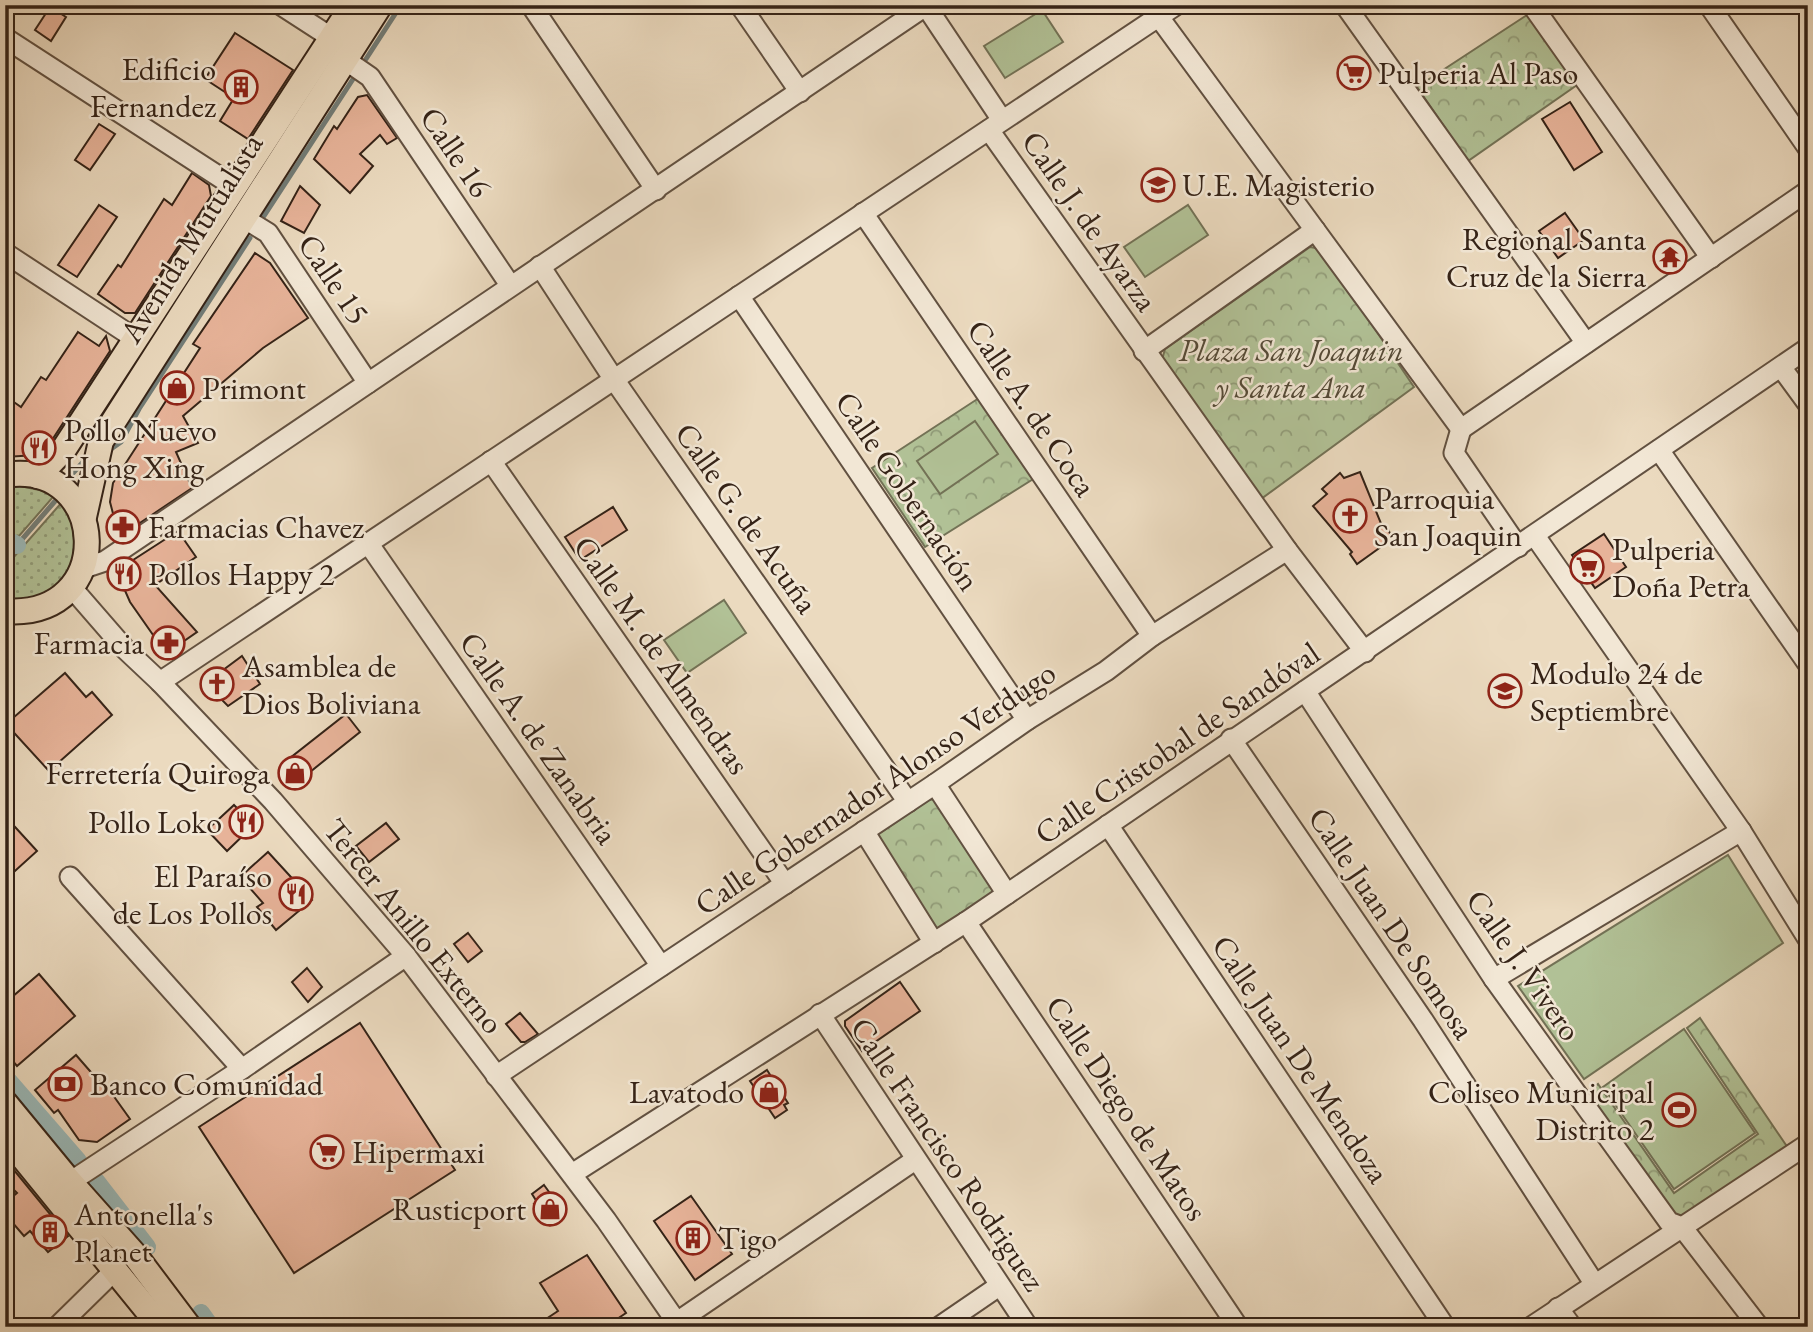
<svg xmlns="http://www.w3.org/2000/svg" width="1813" height="1332" font-family="'EB Garamond',serif">
<defs>
<pattern id="grass-dots" width="8" height="8" patternUnits="userSpaceOnUse" patternTransform="scale(1.75)"><rect width="8" height="8" fill="#b1c196"/><path d="M2 2h.1M6 6h.1" fill="none" stroke="#919c79" stroke-width="1.8" stroke-linecap="round"/></pattern>
<pattern id="park-crowns" width="20" height="18" patternUnits="userSpaceOnUse" patternTransform="scale(1.75)"><rect width="20" height="18" fill="#b1c196"/><path d="M2 6a3 3 0 1 1 6 0M12 15a3 3 0 1 1 6 0" fill="none" stroke="#919c79"/></pattern>
</defs>
<rect width="100%" height="100%" fill="#ebdabf"/>
<filter id="stains"><feTurbulence type="fractalNoise" baseFrequency=".00286" numOctaves="4"/><feColorMatrix values="0 0 0 0 .2 0 0 0 0 .09 0 0 0 0 .02 0 0 0 .5 -.17"/></filter>
<radialGradient id="worn" r=".72"><stop offset=".6" stop-color="#630" stop-opacity="0"/><stop offset="1" stop-color="#630" stop-opacity=".3"/></radialGradient>
<!-- grass -->
<g fill="url(#grass-dots)" stroke="#737256" stroke-width="2">
<path d="M20,486l24,5 9,6 -48,55v-64z"/>
<path d="M63,501c6,10 13,24 13,35 1,24 -14,54 -38,60 -10,3 -22,3 -33,4v-33z"/>
</g>
<!-- park -->
<g fill="url(#park-crowns)" stroke="#737256" stroke-width="2">
<path d="M1527,15l50,70 -109,76 -51,-74z"/>
<path d="M1310,247l11,2 93,138 -153,112 -99,-139 3,-11z"/>
<path d="M982,396l56,80 -113,71 -53,-79z"/>
<path d="M935,799l59,87 -1,7 -60,39 -59,-95 55,-37z"/>
<path d="M1700,1018l88,130 -107,70 -13,-8 -84,-115 14,-11 76,109 84,-59 -71,-106z"/>
</g>
<!-- garden -->
<g fill="#b1c196" stroke="#737256" stroke-width="2">
<path d="M1042,10l21,32 -58,36 -21,-32z"/>
<path d="M1188,205l20,30 -63,42 -21,-30z"/>
<path d="M975,421l23,33 -58,40 -23,-33z"/>
<path d="M724,600l22,33 -59,40 -23,-33z"/>
<path d="M1728,855l55,88 -199,136 -66,-93z"/>
<path d="M1684,1029l71,104 -81,56 -71,-102z"/>
</g>
<g fill="none" stroke-linecap="round" stroke-linejoin="round">
<!-- stream -->
<g stroke="#727d78" stroke-width="5">
<path d="M366,59l35,-54"/>
<path d="M264,216l91,-140"/>
<path d="M111,449l10,-7 18,-33 111,-171"/>
<path d="M73,473l11,-12"/>
<path d="M5,559l51,-59"/>
</g>
<!-- canal -->
<g stroke="#9ab9b9" stroke-width="18">
<path d="M5,539l12,6"/>
<path d="M5,1077l73,84"/>
<path d="M96,1181l51,66"/>
<path d="M201,1313l10,14"/>
</g>
</g>
<!-- building -->
<g fill="#e7b399" stroke="#352317" stroke-width="2">
<path d="M50,7l16,10 -15,24 -16,-11z"/>
<path d="M235,33l58,37 -45,69 -28,-18 14,-23 -29,-19z"/>
<path d="M1355,58l13,19 -16,11 -13,-19z"/>
<path d="M367,95l30,43 -10,6 -7,-9 -20,19 13,12 -23,27 -36,-34 20,-33 3,3 21,-32z"/>
<path d="M1570,102l32,50 -28,18 -32,-51z"/>
<path d="M99,124l16,10 -25,36 -15,-10z"/>
<path d="M192,173l17,12 2,11 -76,117h-10l-27,-19 20,-29 3,2 43,-68 8,6z"/>
<path d="M300,186l20,19 -16,28 -23,-12z"/>
<path d="M99,205l18,12 -40,60 -19,-12z"/>
<path d="M1565,213l19,27 -26,18 -19,-27z"/>
<path d="M255,253l15,10 38,55 -45,30 -80,68 15,27 -22,9 16,36 -70,47 -6,-10 -6,-23 3,-19 87,-135 -7,-4z"/>
<path d="M78,332l21,14 7,-10 4,15 -58,89 -15,15 -32,2v-49l6,-8 10,7 20,-30 5,3z"/>
<path d="M1360,472l22,54h5l5,13 -35,25 -7,-10 2,-2 -39,-46 14,-12 -5,-5 18,-16 4,5z"/>
<path d="M613,507l14,23 -47,30 -15,-23z"/>
<path d="M178,531l18,26 -41,28 42,47 -26,18 -13,-8 -28,-40 -11,-25 2,-7 9,-8z"/>
<path d="M1604,534l22,33 -31,21 -23,-33z"/>
<path d="M242,656l18,28 -32,22 -18,-18 1,-9z"/>
<path d="M65,673l21,24 6,-5 20,23 -63,56 -43,-47z"/>
<path d="M346,714l14,18 -60,48 -15,-18z"/>
<path d="M234,805l20,20 -27,26 -20,-21z"/>
<path d="M5,816l32,35 -32,29z"/>
<path d="M386,823l13,16 -30,23 -13,-16z"/>
<path d="M268,852l44,48 -36,30 -19,-23 6,-4 -23,-26z"/>
<path d="M468,933l14,18 -14,11 -14,-18z"/>
<path d="M307,968l15,19 -14,15 -16,-20z"/>
<path d="M39,974l36,42 -58,50 -12,-14v-49z"/>
<path d="M900,982l20,29 -58,40 -17,-25v-5z"/>
<path d="M520,1013l18,21 -13,8h-4l-15,-18z"/>
<path d="M360,1023l95,147 -161,103 -95,-146z"/>
<path d="M76,1055l27,31 2,-2 25,35 -33,23 -18,-2 -21,-30 -4,3 -19,-23z"/>
<path d="M767,1070l21,33 -4,2 3,5 -12,8 -25,-37z"/>
<path d="M5,1159l63,77 -20,16 -18,-21 -6,5 -19,-22v-11l12,-10 -12,-12z"/>
<path d="M544,1185l21,29 -15,11 -16,-21 3,-2 -5,-8z"/>
<path d="M691,1196l41,58 -37,26 -41,-59z"/>
<path d="M587,1255l39,58 -21,14h-71l24,-16 -18,-28z"/>
</g>
<g fill="none" stroke-linecap="round" stroke-linejoin="round">
<defs>
<g id="minor">
<path d="M281,5l51,33"/>
<path d="M531,5l125,185"/>
<path d="M740,5l60,87"/>
<path d="M1150,5l311,424"/>
<path d="M1345,5l241,338"/>
<path d="M1532,5l179,253"/>
<path d="M1709,5l99,143"/>
<path d="M926,6l76,114"/>
<path d="M5,38l230,149"/>
<path d="M344,59l26,18 140,208"/>
<path d="M989,130l298,420 78,102"/>
<path d="M863,213l289,423"/>
<path d="M242,217l26,16 100,150"/>
<path d="M5,253l131,86"/>
<path d="M540,266l73,112 295,424"/>
<path d="M739,296l288,424"/>
<path d="M1144,351l171,-121"/>
<path d="M1781,367l27,37"/>
<path d="M1461,429l347,-238"/>
<path d="M1461,429l-7,24 64,94"/>
<path d="M1659,450l149,214"/>
<path d="M491,461l294,423"/>
<path d="M1535,536l206,295 67,108"/>
<path d="M368,543l293,423"/>
<path d="M84,568l21,-7 822,-556"/>
<path d="M72,588l53,61 35,33 113,119 133,155 200,264 74,107"/>
<path d="M160,682l1016,-677"/>
<path d="M1305,691l189,288 175,243 13,5 77,100"/>
<path d="M1231,739l192,281 171,263"/>
<path d="M935,784l72,110"/>
<path d="M1108,825l337,502"/>
<path d="M864,831l70,112"/>
<path d="M70,877l172,192"/>
<path d="M966,922l272,405"/>
<path d="M1494,979l247,-148"/>
<path d="M820,1014l208,313"/>
<path d="M496,1076l439,-292 92,-64 79,-49 46,-35 135,-86"/>
<path d="M572,1174l394,-252 842,-574"/>
<path d="M70,1182l172,-113 164,-113"/>
<path d="M1558,1308l14,19"/>
<path d="M677,1322l238,-162"/>
<path d="M57,1327l59,-58"/>
<path d="M939,1327l60,-41"/>
<path d="M1531,1327l277,-183"/>
</g>
<g id="major">
<path d="M5,475c105,-16 113,145 0,136"/>
<path d="M38,476l26,-27 289,-444"/>
<path d="M84,517l17,-76 279,-436"/>
<path d="M5,1103l65,79 64,72 55,73"/>
<path d="M5,1135l156,192"/>
</g>
</defs>
<!-- minor casing -->
<use href="#minor" stroke="#625141" stroke-width="23"/>
<!-- major casing -->
<use href="#major" stroke="#352317" stroke-width="28"/>
<!-- minor -->
<use href="#minor" stroke="#f2e7d5" stroke-width="19"/>
<!-- major -->
<use href="#major" stroke="#ebdabf" stroke-width="24"/>
</g>
<!-- icons -->
<defs>
<symbol id="supermarket-ring" viewBox="-11 -11 22 22"><circle r="9.5" fill="#f2e7d5" stroke="#8f2418" stroke-width="1.5"/><path d="M-6-5.5h2.5l.6 2H6L4.5 2H-2.5L-4.4-4H-6ZM-1.5 3.2a1.3 1.3 0 1 0 .1 0ZM3 3.2a1.3 1.3 0 1 0 .1 0Z" fill="#8f2418"/></symbol>
<symbol id="building-ring" viewBox="-11 -11 22 22"><circle r="9.5" fill="#f2e7d5" stroke="#8f2418" stroke-width="1.5"/><path d="M-4-6H4V6H1V3H-1V6H-4ZM-2.5-4.3h1.7v1.8h-1.7ZM.8-4.3h1.7v1.8H.8ZM-2.5-1h1.7V.8h-1.7ZM.8-1h1.7V.8H.8Z" fill="#8f2418"/></symbol>
<symbol id="school-ring" viewBox="-11 -11 22 22"><circle r="9.5" fill="#f2e7d5" stroke="#8f2418" stroke-width="1.5"/><path d="M0-5L7-2L0 1L-7-2ZM-4 1L0 2.5L4 1V4Q0 6-4 4Z" fill="#8f2418"/></symbol>
<symbol id="temple-ring" viewBox="-11 -11 22 22"><circle r="9.5" fill="#f2e7d5" stroke="#8f2418" stroke-width="1.5"/><path d="M0-6L5-2H3V0L6.5 2.5H4V6H1.5V3h-3V6H-4V2.5H-6.5L-3 0V-2H-5Z" fill="#8f2418"/></symbol>
<symbol id="shop-ring" viewBox="-11 -11 22 22"><circle r="9.5" fill="#f2e7d5" stroke="#8f2418" stroke-width="1.5"/><path d="M-5-2.5h2.3a2.7 3.5 0 0 1 5.4 0H5L5.5 6h-11ZM-1.5-2.5h3a1.5 2.3 0 0 0-3 0Z" fill="#8f2418"/></symbol>
<symbol id="restaurant-ring" viewBox="-11 -11 22 22"><circle r="9.5" fill="#f2e7d5" stroke="#8f2418" stroke-width="1.5"/><path d="M-5-6h1v4h1v-4h1v4h1v-4h1v5L-1.5 .5V6h-2V.5L-5-1ZM5-6V6H3V1.5H1.5Q1.5-4 5-6Z" fill="#8f2418"/></symbol>
<symbol id="church-ring" viewBox="-11 -11 22 22"><circle r="9.5" fill="#f2e7d5" stroke="#8f2418" stroke-width="1.5"/><path d="M-1.2-6h2.4v3.5h3.3v2.4h-3.3V6h-2.4V-.1h-3.3v-2.4h3.3Z" fill="#8f2418"/></symbol>
<symbol id="pharmacy-ring" viewBox="-11 -11 22 22"><circle r="9.5" fill="#f2e7d5" stroke="#8f2418" stroke-width="1.5"/><path d="M-2-6h4v4h4v4h-4v4h-4v-4h-4v-4h4Z" fill="#8f2418"/></symbol>
<symbol id="bank-ring" viewBox="-11 -11 22 22"><circle r="9.5" fill="#f2e7d5" stroke="#8f2418" stroke-width="1.5"/><path d="M-6-4H6V4H-6ZM0-2.3a2.3 2.3 0 1 0 0 4.6a2.3 2.3 0 1 0 0-4.6Z" fill="#8f2418"/></symbol>
<symbol id="stadium-ring" viewBox="-11 -11 22 22"><circle r="9.5" fill="#f2e7d5" stroke="#8f2418" stroke-width="1.5"/><path d="M0-5a6.5 5 0 1 0 0 10a6.5 5 0 1 0 0-10ZM-3.5-1.8h7v3.6h-7Z" fill="#8f2418"/></symbol>
</defs>
<g fill-rule="evenodd">
<use href="#supermarket-ring" x="1335" y="54" width="38" height="38"/>
<use href="#building-ring" x="222" y="68" width="38" height="38"/>
<use href="#school-ring" x="1139" y="166" width="38" height="38"/>
<use href="#temple-ring" x="1651" y="238" width="38" height="38"/>
<use href="#shop-ring" x="158" y="369" width="38" height="38"/>
<use href="#restaurant-ring" x="20" y="429" width="38" height="38"/>
<use href="#church-ring" x="1331" y="497" width="38" height="38"/>
<use href="#pharmacy-ring" x="104" y="508" width="38" height="38"/>
<use href="#supermarket-ring" x="1568" y="548" width="38" height="38"/>
<use href="#restaurant-ring" x="105" y="555" width="38" height="38"/>
<use href="#pharmacy-ring" x="149" y="624" width="38" height="38"/>
<use href="#church-ring" x="198" y="665" width="38" height="38"/>
<use href="#school-ring" x="1486" y="672" width="38" height="38"/>
<use href="#shop-ring" x="276" y="754" width="38" height="38"/>
<use href="#restaurant-ring" x="227" y="803" width="38" height="38"/>
<use href="#restaurant-ring" x="277" y="875" width="38" height="38"/>
<use href="#bank-ring" x="46" y="1065" width="38" height="38"/>
<use href="#shop-ring" x="750" y="1073" width="38" height="38"/>
<use href="#stadium-ring" x="1660" y="1091" width="38" height="38"/>
<use href="#supermarket-ring" x="308" y="1133" width="38" height="38"/>
<use href="#shop-ring" x="531" y="1190" width="38" height="38"/>
<use href="#building-ring" x="31" y="1213" width="38" height="38"/>
<use href="#building-ring" x="674" y="1219" width="38" height="38"/>
</g>
<g text-anchor="middle" dominant-baseline="central" stroke-width="5" stroke-linejoin="round" paint-order="stroke">
<!-- poi labels -->
<g font-size="32" fill="#352317" stroke="#f2e7d5" text-anchor="start">
<text x="216" y="69" text-anchor="end">Edificio<tspan x="216" dy="37">Fernandez</tspan></text>
<text x="1378" y="73">Pulperia Al Paso</text>
<text x="1182" y="185">U.E. Magisterio</text>
<text x="1646" y="239" text-anchor="end">Regional Santa<tspan x="1646" dy="37">Cruz de la Sierra</tspan></text>
<text x="202" y="388">Primont</text>
<text x="64" y="430">Pollo Nuevo<tspan x="64" dy="37">Hong Xing</tspan></text>
<text x="1374" y="498">Parroquia<tspan x="1374" dy="37">San Joaquin</tspan></text>
<text x="148" y="527">Farmacias Chavez</text>
<text x="1612" y="549">Pulperia<tspan x="1612" dy="37">Doña Petra</tspan></text>
<text x="148" y="574">Pollos Happy 2</text>
<text x="144" y="643" text-anchor="end">Farmacia</text>
<text x="242" y="666">Asamblea de<tspan x="242" dy="37">Dios Boliviana</tspan></text>
<text x="1530" y="673">Modulo 24 de<tspan x="1530" dy="37">Septiembre</tspan></text>
<text x="270" y="773" text-anchor="end">Ferretería Quiroga</text>
<text x="222" y="822" text-anchor="end">Pollo Loko</text>
<text x="272" y="876" text-anchor="end">El Paraíso<tspan x="272" dy="37">de Los Pollos</tspan></text>
<text x="90" y="1084">Banco Comunidad</text>
<text x="744" y="1092" text-anchor="end">Lavatodo</text>
<text x="1654" y="1092" text-anchor="end">Coliseo Municipal<tspan x="1654" dy="37">Distrito 2</tspan></text>
<text x="352" y="1152">Hipermaxi</text>
<text x="526" y="1209" text-anchor="end">Rusticport</text>
<text x="74" y="1214">Antonella's<tspan x="74" dy="37">Planet</tspan></text>
<text x="718" y="1238">Tigo</text>
</g>
<!-- street labels -->
<g font-size="32" fill="#352317" stroke="#f2e7d5">
<text transform="translate(456 152) rotate(56)">Calle 16</text>
<text transform="translate(1090 221) rotate(55)">Calle J. de Ayarza</text>
<text transform="translate(191 238) rotate(-58)">Avenida Mutualista</text>
<text transform="translate(334 279) rotate(56)">Calle 15</text>
<text transform="translate(1032 408) rotate(56)">Calle A. de Coca</text>
<text transform="translate(908 491) rotate(56)">Calle Gobernación</text>
<text transform="translate(747 518) rotate(55)">Calle G. de Acuña</text>
<text transform="translate(662 655) rotate(55)">Calle M. de Almendras</text>
<text transform="translate(539 738) rotate(55)">Calle A. de Zanabria</text>
<text transform="translate(1177 743) rotate(-34)">Calle Cristobal de Sandóval</text>
<text transform="translate(875 788) rotate(-34)">Calle Gobernador Alonso Verdugo</text>
<text transform="translate(1392 923) rotate(56)">Calle Juan De Somosa</text>
<text transform="translate(414 926) rotate(51)">Tercer Anillo Externo</text>
<text transform="translate(1524 965) rotate(55)">Calle J. Vivero</text>
<text transform="translate(1301 1059) rotate(56)">Calle Juan De Mendoza</text>
<text transform="translate(1127 1108) rotate(56)">Calle Diego de Matos</text>
<text transform="translate(948 1154) rotate(56)">Calle Francisco Rodriguez</text>
</g>
<!-- park labels -->
<g font-size="32" font-style="italic" fill="#544a37" stroke="#f2e7d5">
<text x="1291" y="350">Plaza San Joaquin<tspan x="1291" dy="37">y Santa Ana</tspan></text>
</g>
</g>
<!-- margin -->
<rect width="1813" height="1332" fill="none" stroke="#ebdabf" stroke-width="28"/>
<rect x="7" y="7" width="1799" height="1318" fill="none" stroke="#352317" stroke-width="3.5"/>
<rect x="14" y="14" width="1785" height="1304" fill="none" stroke="#352317" stroke-width="2"/>
<rect width="100%" height="100%" filter="url(#stains)"/>
<rect width="100%" height="100%" fill="url(#worn)"/>
</svg>
